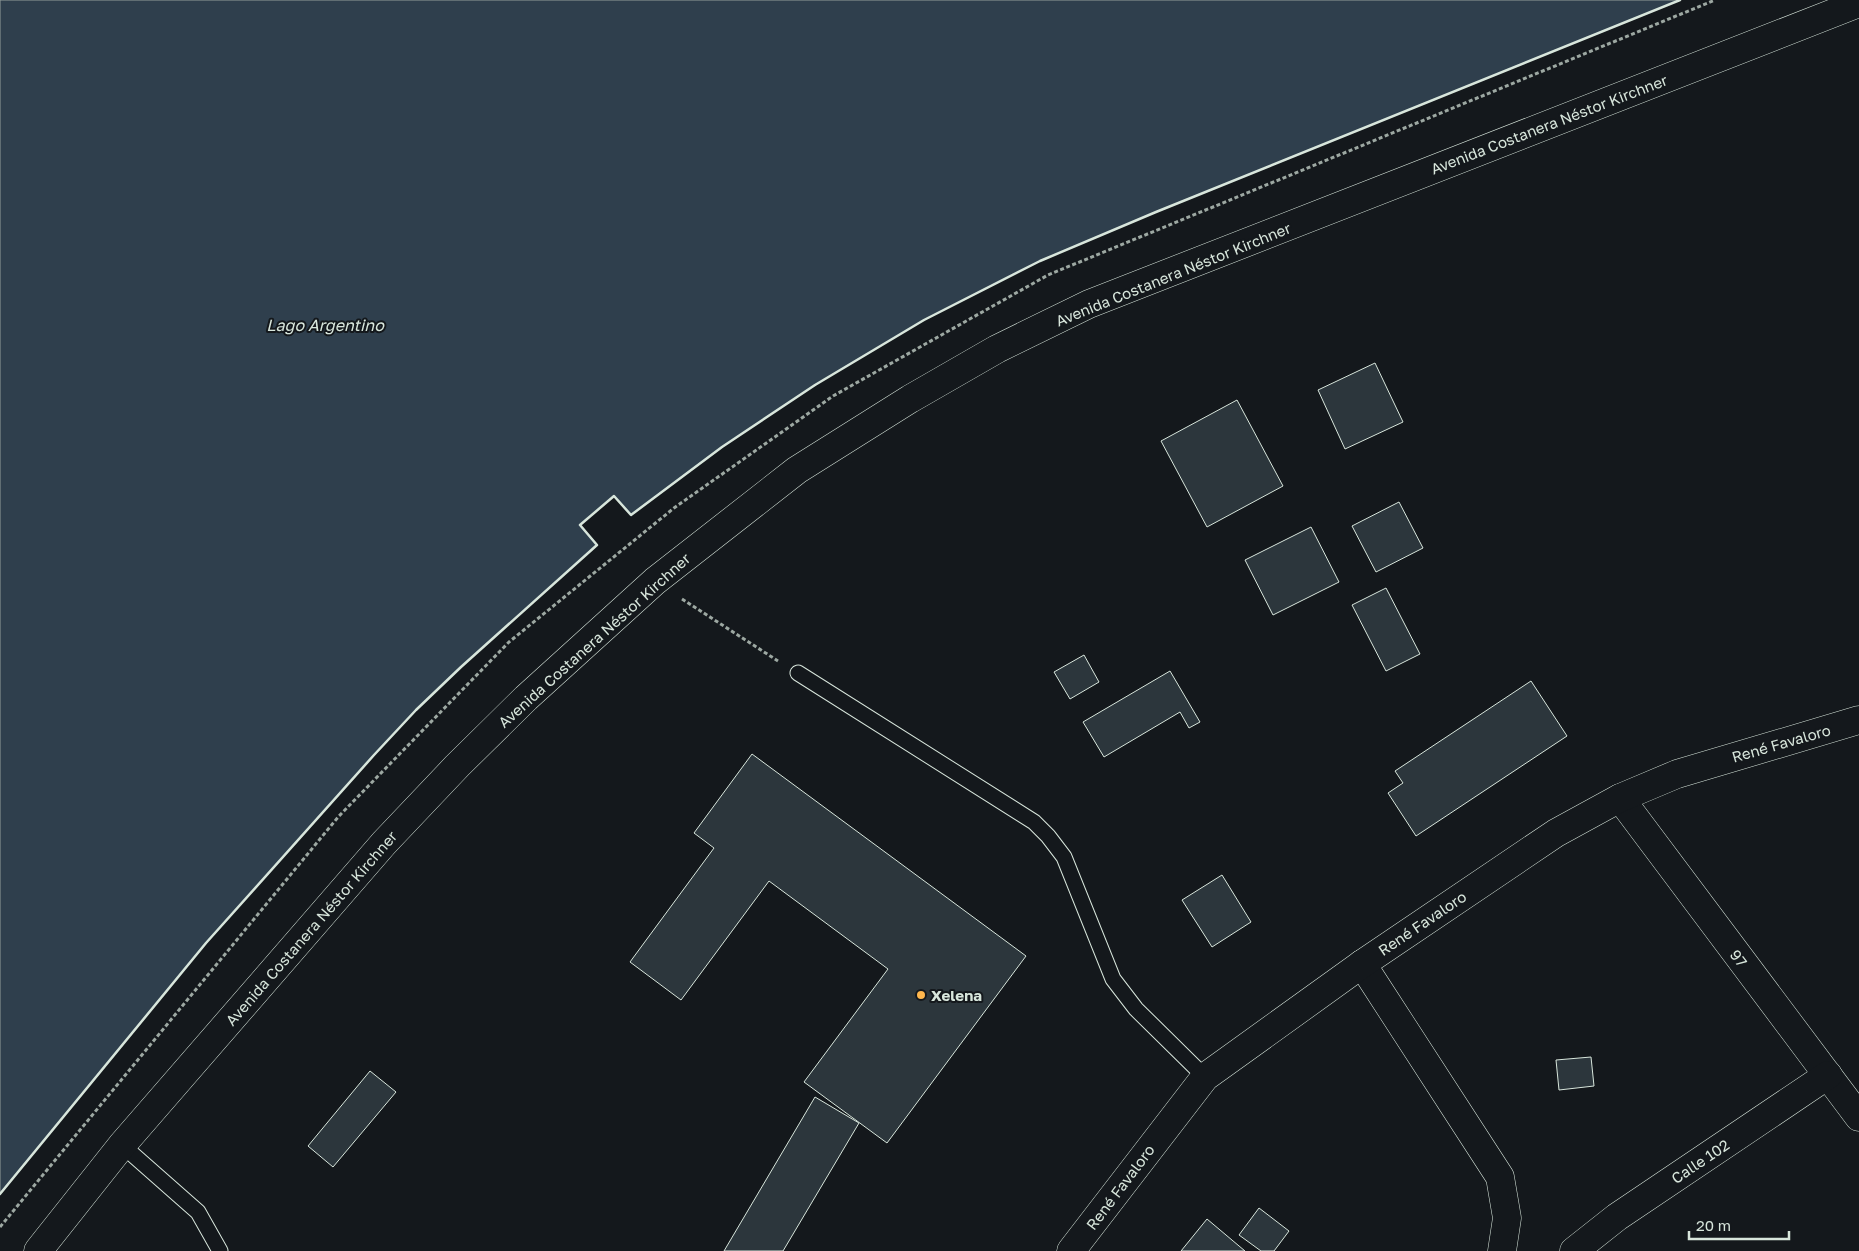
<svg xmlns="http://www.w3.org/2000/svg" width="1859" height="1251" font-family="'Golos Text',sans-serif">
<rect width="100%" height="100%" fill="#14181c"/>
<!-- water -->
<path fill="#2f3f4d" stroke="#939e99" d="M0,0h1680l-524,212 -116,49 -116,59 -109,65 -93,62 -91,68 -17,-19 -34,29 17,20 -136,122 -45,43 -42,45 -168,188 -206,251z"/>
<!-- building -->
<g fill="#2c363c" stroke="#d8e6dc">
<path d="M1375,363l28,59 -58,27 -27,-59z"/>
<path d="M1237,400l46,86 -76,41 -46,-86z"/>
<path d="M1399,502l24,46 -47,24 -24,-46z"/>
<path d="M1311,527l28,55 -66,33 -28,-55z"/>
<path d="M1386,588l34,66 -34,17 -34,-66z"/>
<path d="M1084,655l15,27 -29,17 -16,-27z"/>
<path d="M1170,671l30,51 -11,6 -9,-16 -76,45 -21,-35z"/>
<path d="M1531,681l36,55 -151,100 -28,-43 15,-10 -8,-12z"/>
<path d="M752,754l274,202 -139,187 -83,-61 84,-113 -119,-88 -88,119 -51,-38 84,-114 -20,-15z"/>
<path d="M1222,875l29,47 -39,25 -30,-47z"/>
<path d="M1591,1057l3,29 -35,4 -3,-30z"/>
<path d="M370,1071l26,21 -63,75 -25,-21z"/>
<path d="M815,1097l44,26 -76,128h-59z"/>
<path d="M1259,1208l30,23 -15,20h-13l-22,-16z"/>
<path d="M1207,1219l38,32h-64z"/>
</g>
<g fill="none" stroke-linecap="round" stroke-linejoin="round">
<defs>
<g id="lane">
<path d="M798,673l236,149 14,14 16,21 49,122 23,30 69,68"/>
<path d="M122,1145l76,67 22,39"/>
</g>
<g id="street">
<path d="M1620,798l239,319"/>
<path d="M1362,964l138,213 7,41 -5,33"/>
<path d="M1071,1251l134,-174 157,-113 194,-131 64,-35 57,-24 182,-54"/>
<path d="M1574,1251l43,-34 211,-142"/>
</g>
<path id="secondary" d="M38,1251l84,-106 262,-302 73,-77 69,-68 129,-117 142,-111 113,-71 87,-50 92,-45 770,-301"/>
</defs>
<!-- lane casing -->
<use href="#lane" stroke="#d8e6dc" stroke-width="17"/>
<!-- street casing -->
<use href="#street" stroke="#d8e6dc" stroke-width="29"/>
<!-- secondary casing -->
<use href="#secondary" stroke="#d8e6dc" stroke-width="29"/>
<!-- path -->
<g stroke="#9da8a2" stroke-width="3" stroke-dasharray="4 2.5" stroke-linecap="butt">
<path d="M682,599l96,62"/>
<path d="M0,1227l339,-411 170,-174 165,-134 159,-112 215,-121 667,-275"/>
</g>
<!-- lane -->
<use href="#lane" stroke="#14181c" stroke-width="15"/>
<!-- street -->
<use href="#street" stroke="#14181c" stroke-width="28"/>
<!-- secondary -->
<use href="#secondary" stroke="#14181c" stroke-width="28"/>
<!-- wall -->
<path stroke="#d8e6dc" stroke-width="2.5" d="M0,1194l206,-251 168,-188 42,-45 45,-43 136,-122 -17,-20 34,-29 17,19 91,-68 93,-62 109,-65 116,-59 116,-49 524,-212"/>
</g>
<!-- markers -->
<circle fill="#ffb74d" stroke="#14181c" stroke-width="2" cx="921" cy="995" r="5"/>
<g text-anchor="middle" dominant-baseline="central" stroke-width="4" stroke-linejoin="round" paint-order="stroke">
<!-- street labels -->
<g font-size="15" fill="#d8e6dc" stroke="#14181c">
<text transform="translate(1549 124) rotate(-21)">Avenida Costanera Néstor Kirchner</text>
<text transform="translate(1173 274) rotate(-22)">Avenida Costanera Néstor Kirchner</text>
<text transform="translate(594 640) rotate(-42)">Avenida Costanera Néstor Kirchner</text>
<text transform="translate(1781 743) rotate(-16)">René Favaloro</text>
<text transform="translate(1422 923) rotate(-34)">René Favaloro</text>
<text transform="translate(311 928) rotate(-49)">Avenida Costanera Néstor Kirchner</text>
<text transform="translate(1739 958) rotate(53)">97</text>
<text transform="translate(1700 1161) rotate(-34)">Calle 102</text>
<text transform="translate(1120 1187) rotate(-53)">René Favaloro</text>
</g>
<!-- poi labels -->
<g font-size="15" font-weight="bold" fill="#d8e6dc" stroke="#14181c" text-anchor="start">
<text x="931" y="995">Xelena</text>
</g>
<!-- water labels -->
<g font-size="16" font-style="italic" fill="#d8e6dc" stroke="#14181c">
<text x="325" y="325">Lago Argentino</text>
</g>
</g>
<!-- scale -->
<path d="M1689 1231v8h100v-8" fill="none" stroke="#d8e6dc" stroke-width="2.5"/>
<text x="1696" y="1231" font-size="15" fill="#d8e6dc" stroke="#14181c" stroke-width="4" paint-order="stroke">20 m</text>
</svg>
